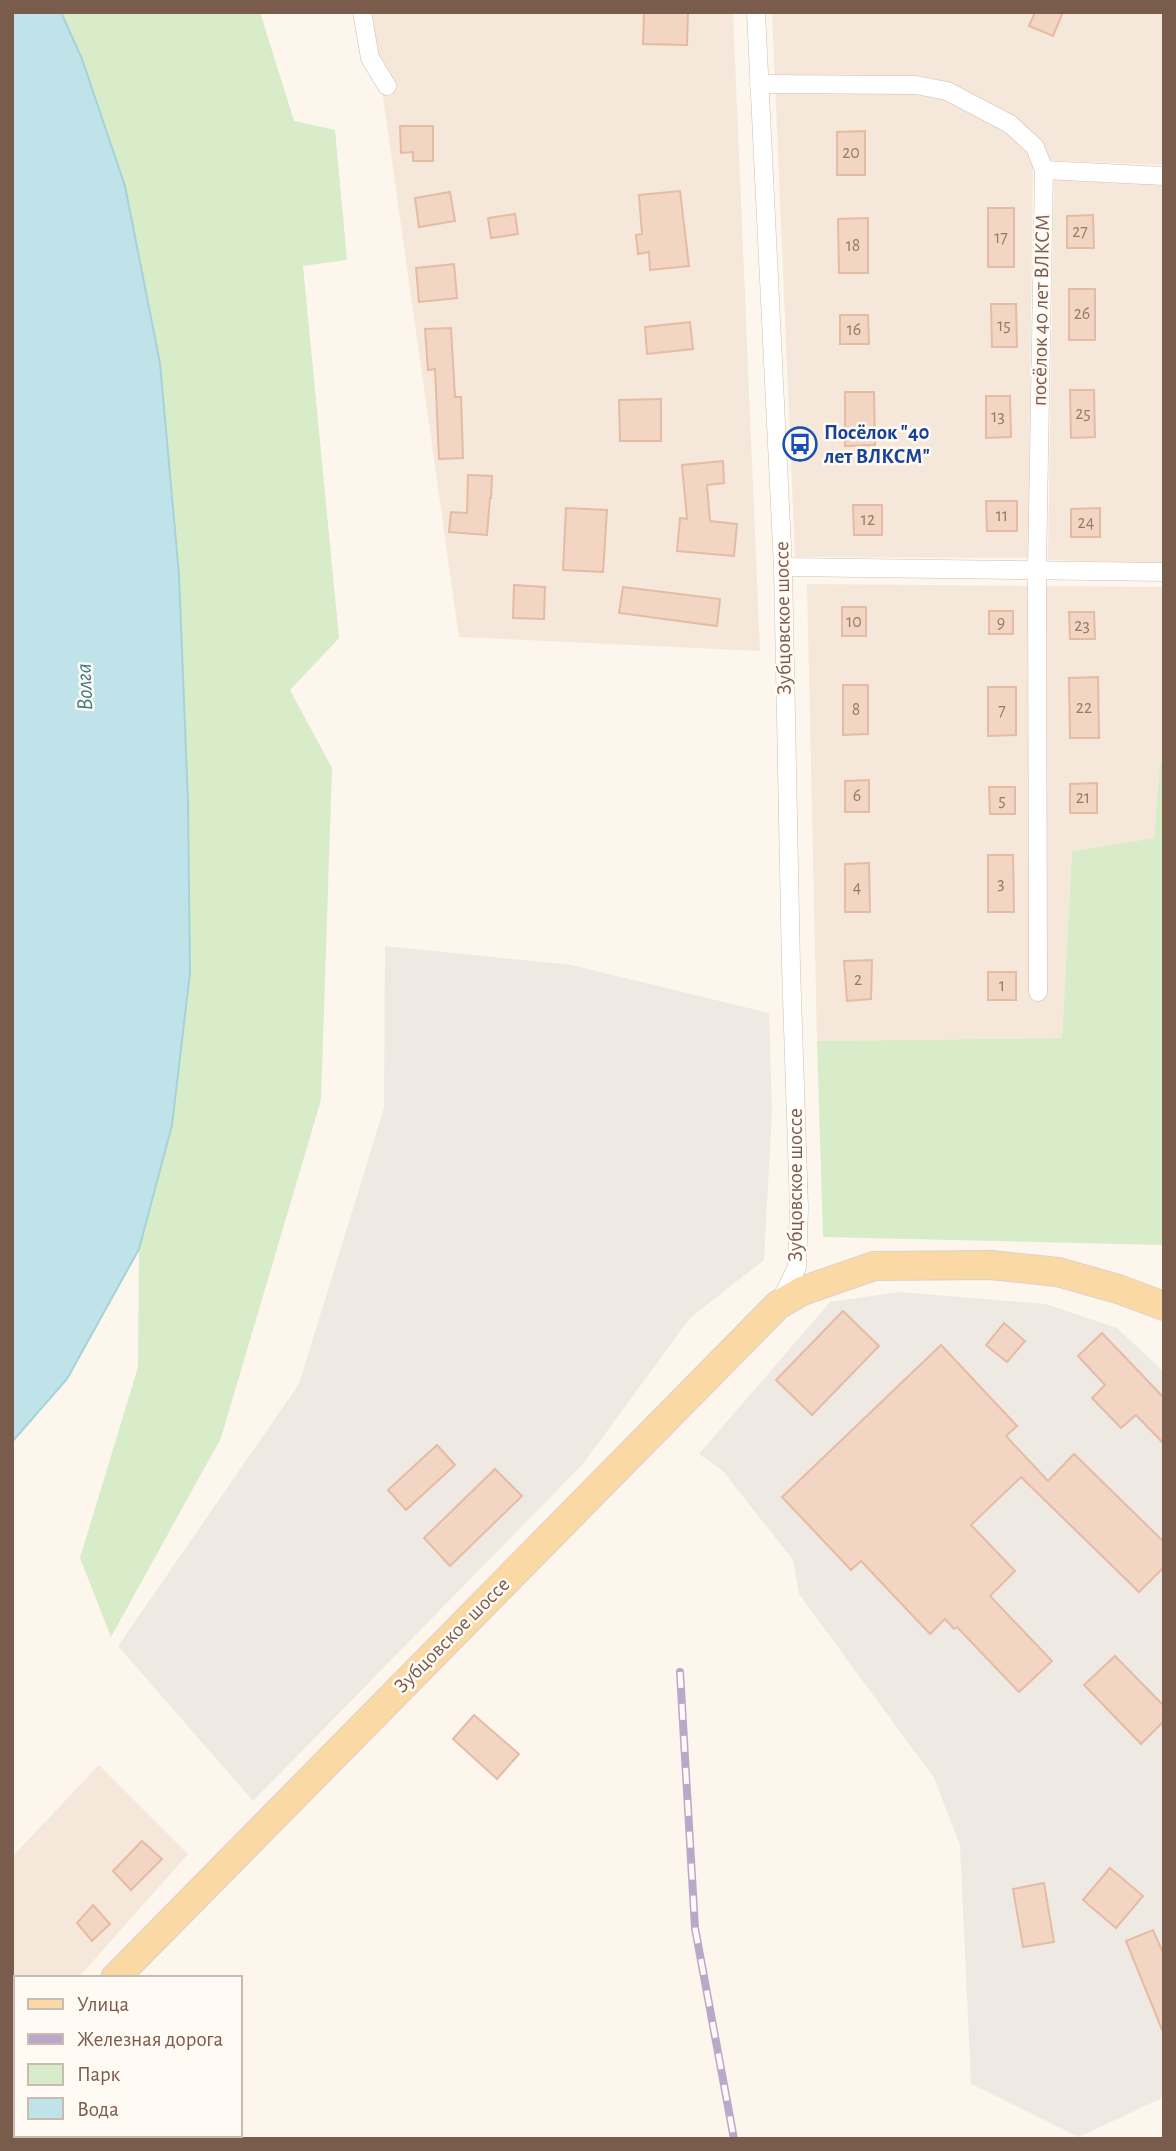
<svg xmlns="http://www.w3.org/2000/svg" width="1176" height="2151" font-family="'Alegreya Sans',sans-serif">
<rect width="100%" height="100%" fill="#fdf6ec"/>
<!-- residential -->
<g fill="#f5e8da">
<path d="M371,12h362l27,639 -301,-14z"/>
<path d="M772,12h392v153l-131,-5 -5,398 -233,-1z"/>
<path d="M1054,180l110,5v378l-116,-3z"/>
<path d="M807,584l357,3v175h-4l-6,76 -82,13 -10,187 -245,3z"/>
<path d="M99,1765l89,89 -110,124h-62v69l-4,4v-194z"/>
</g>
<!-- industrial -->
<g fill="#efe9e4">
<path d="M385,946l186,19 198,48 3,98 -8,149 -74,58 -107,146 -330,337 -135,-155 181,-262 85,-276z"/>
<path d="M899,1292l147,12 71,24 47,44v725l-85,40 -108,-53 -11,-239 -26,-67 -135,-184 -6,-34 -70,-89 -24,-17 131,-152z"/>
</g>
<!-- green -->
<g fill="#d8ecc9">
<path d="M61,12h199l34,109 41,9 12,130 -44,6 36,372 -49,52 42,78 -11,332 -100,338 -110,199 -31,-79 58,-191 1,-118 33,-124 18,-152 -30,-610 -35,-177 -43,-126z"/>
<path d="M1160,762h4v483l-341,-8 -6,-196 245,-3 10,-187 82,-13z"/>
</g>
<!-- water -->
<path fill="#bfe3e8" stroke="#a5d3da" stroke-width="2" d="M12,12h49l21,47 43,127 35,177 19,212 9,227 2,171 -18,152 -33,124 -72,130 -55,63z"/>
<!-- building -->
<g fill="#f3d5c3" stroke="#e6bba3" stroke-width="2">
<path d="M644,12h44l-1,33 -44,-1z"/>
<path d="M1035,12h28l-10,24 -24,-10z"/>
<path d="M400,126h33v35h-20v-9l-12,1z"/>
<path d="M865,131v44h-28v-43z"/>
<path d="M680,191l9,75 -39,4 -1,-18 -11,2 -2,-19 6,-1 -3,-39z"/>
<path d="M450,192l5,29 -36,6 -4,-29z"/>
<rect x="988" y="208" width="26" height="59"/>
<path d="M515,214l3,20 -27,4 -3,-20z"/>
<path d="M1093,215l1,33h-27v-32z"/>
<path d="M868,218v55h-29l-1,-54z"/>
<path d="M454,264l3,34 -38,4 -3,-34z"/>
<rect x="1069" y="289" width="26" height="51"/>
<path d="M991,304h25l1,43h-25z"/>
<path d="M840,315h28l1,29h-29z"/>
<path d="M690,322l3,27 -46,5 -2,-27z"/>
<path d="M451,328l4,69h6l2,61 -24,1 -4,-90 -7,1 -3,-41z"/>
<path d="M1070,390h24l1,47 -24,1z"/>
<path d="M845,392h29l1,53 -30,1z"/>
<path d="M986,396h24l1,41 -25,1z"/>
<path d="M661,399v42h-41l-1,-41z"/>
<path d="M723,461l1,22 -17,2 3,36 27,3 -3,32 -57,-5 3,-33 7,1 -5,-54z"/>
<path d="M468,475l24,1 -1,22h-1l-3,37 -38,-3 2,-20 16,1z"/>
<path d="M986,501h31v30h-30z"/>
<path d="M853,505h29v30h-28z"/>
<path d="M566,508l41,2 -4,62 -40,-2z"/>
<path d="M1100,508v29h-29v-28z"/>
<path d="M514,585l31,2 -1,32 -31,-1z"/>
<path d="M623,587l97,12 -3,27 -98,-13z"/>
<rect x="842" y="607" width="24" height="29"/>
<rect x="989" y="611" width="24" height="23"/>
<path d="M1069,612h25l1,27h-25z"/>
<path d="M1098,677l1,61h-29l-1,-60z"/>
<path d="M843,685h25v49l-25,1z"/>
<path d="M988,687h28v48l-28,1z"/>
<path d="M869,780v32h-24v-31z"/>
<path d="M1097,783v30h-27v-29z"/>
<path d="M989,787h26v27h-25z"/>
<path d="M988,855h25l1,57h-26z"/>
<path d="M869,863l1,49h-25v-48z"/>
<path d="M872,960l-1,39 -24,2 -3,-40z"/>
<rect x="988" y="972" width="28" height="28"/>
<path d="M843,1311l36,35 -67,69 -36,-35z"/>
<path d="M1004,1323l21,18 -18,21 -21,-17z"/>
<path d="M1102,1333l62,65v46l-28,-29 -15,13 -29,-30 13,-13 -27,-29z"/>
<path d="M941,1345l76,81 -11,10 42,45 26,-27 90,88v25l-25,25 -118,-115 -50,48 44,46 -25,25 62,65 -33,31 -62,-65 -3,2 -9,-10 -15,15 -69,-73 -10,9 -69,-73z"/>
<path d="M437,1445l18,20 -49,45 -18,-20z"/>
<path d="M495,1469l27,27 -72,70 -26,-28z"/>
<path d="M1115,1656l49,50v15l-23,23 -57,-59z"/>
<path d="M474,1715l45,39 -22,25 -44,-40z"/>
<path d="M142,1841l20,18 -31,31 -18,-19z"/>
<path d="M1110,1868l33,28 -27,32 -33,-28z"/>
<path d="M1044,1883l10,59 -31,5 -10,-58z"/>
<path d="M93,1905l17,19 -18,17 -15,-18z"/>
<path d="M1153,1930l11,25 -1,77 -37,-91z"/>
</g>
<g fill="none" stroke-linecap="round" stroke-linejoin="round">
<defs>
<g id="service">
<path d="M12,2113l4,3"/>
<path d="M28,2135l1,4"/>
</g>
<g id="minor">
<path d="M362,12l8,46 17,28"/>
<path d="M756,12l27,555 8,400 8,241 -2,59 -17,35"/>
<path d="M759,84l157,1 31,6 63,33 25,23 9,23"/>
<path d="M783,567l381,5"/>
<path d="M1038,992l-1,-422 7,-400 120,6"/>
</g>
<g id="primary">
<path d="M115,1978l663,-673 24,-14 72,-25 117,-1 67,7 60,17 46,17"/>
<path d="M12,2077l4,-3"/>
</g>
</defs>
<!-- service casing -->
<use href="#service" stroke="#d1beb0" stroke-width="10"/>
<!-- minor casing -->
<use href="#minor" stroke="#d1beb0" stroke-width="19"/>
<!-- primary casing -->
<use href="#primary" stroke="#dad1cd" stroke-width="30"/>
<!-- service -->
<use href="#service" stroke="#fff" stroke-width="9"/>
<!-- minor -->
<use href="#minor" stroke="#fff" stroke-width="18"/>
<!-- primary -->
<use href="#primary" stroke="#fbd9a5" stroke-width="28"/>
<defs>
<path id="rail" d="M680,1672l15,256 39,211"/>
</defs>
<!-- rail casing -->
<use href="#rail" stroke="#b9a8c9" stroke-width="8"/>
<!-- rail -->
<use href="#rail" stroke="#fffaf3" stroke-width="5" stroke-dasharray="16" stroke-linecap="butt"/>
</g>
<!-- icons -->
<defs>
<symbol id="bus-ring" viewBox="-11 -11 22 22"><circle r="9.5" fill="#fffaf3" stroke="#1a4fb4" stroke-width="1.5"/><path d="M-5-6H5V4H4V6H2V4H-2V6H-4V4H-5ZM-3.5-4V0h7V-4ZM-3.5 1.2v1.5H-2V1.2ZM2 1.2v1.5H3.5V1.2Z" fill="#1a4fb4"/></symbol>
</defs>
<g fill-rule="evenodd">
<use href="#bus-ring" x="781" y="425" width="38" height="38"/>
</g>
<g text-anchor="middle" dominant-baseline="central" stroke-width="5" stroke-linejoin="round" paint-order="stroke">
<!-- number labels -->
<g font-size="18" fill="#987a6a">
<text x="851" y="153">20</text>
<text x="1080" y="232">27</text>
<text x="1001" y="238">17</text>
<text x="853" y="246">18</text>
<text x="1082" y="314">26</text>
<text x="1004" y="326">15</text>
<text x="854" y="330">16</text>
<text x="1083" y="414">25</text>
<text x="998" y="417">13</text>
<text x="1002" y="516">11</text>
<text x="868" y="520">12</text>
<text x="1086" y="523">24</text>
<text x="854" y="622">10</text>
<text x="1001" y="623">9</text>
<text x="1082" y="626">23</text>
<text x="1084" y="708">22</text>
<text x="856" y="710">8</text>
<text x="1002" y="711">7</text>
<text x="857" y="796">6</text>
<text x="1083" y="798">21</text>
<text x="1002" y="801">5</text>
<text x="1001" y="884">3</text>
<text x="857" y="888">4</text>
<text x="858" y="980">2</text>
<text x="1002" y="986">1</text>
</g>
<!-- street labels -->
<g font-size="21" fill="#7a5c4d" stroke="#fffaf3">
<text transform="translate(1041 310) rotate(-89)">посёлок 40 лет ВЛКСМ</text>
<text transform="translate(783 618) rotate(-91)">Зубцовское шоссе</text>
<text transform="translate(795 1185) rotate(-90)">Зубцовское шоссе</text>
<text transform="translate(452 1635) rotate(-45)">Зубцовское шоссе</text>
</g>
<!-- transit labels -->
<g font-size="21" font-weight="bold" fill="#164399" stroke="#fffaf3" text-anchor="start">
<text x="824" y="432">Посёлок "40<tspan x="824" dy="24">лет ВЛКСМ"</tspan></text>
</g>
<!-- water labels -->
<g font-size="23" font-style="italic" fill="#437c86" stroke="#fffaf3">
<text transform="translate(85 687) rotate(-92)">Волга</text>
</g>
</g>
<!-- border -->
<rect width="1176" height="2151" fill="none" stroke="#7a5c4d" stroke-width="28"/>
<!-- legend -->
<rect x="14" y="1976" width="228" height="161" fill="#fffaf3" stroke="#cabbb1" stroke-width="2"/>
<rect x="28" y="1999" width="35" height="10" fill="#fbd9a5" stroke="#cabbb1" stroke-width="2"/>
<text x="77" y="2011" font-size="21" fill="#7a5c4d">Улица</text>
<rect x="28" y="2034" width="35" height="10" fill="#b9a8c9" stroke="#cabbb1" stroke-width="2"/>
<text x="77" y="2046" font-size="21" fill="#7a5c4d">Железная дорога</text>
<rect x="28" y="2064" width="35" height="21" fill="#d8ecc9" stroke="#cabbb1" stroke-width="2"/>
<text x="77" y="2081" font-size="21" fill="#7a5c4d">Парк</text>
<rect x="28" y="2098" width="35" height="21" fill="#bfe3e8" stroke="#cabbb1" stroke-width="2"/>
<text x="77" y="2116" font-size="21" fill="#7a5c4d">Вода</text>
</svg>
